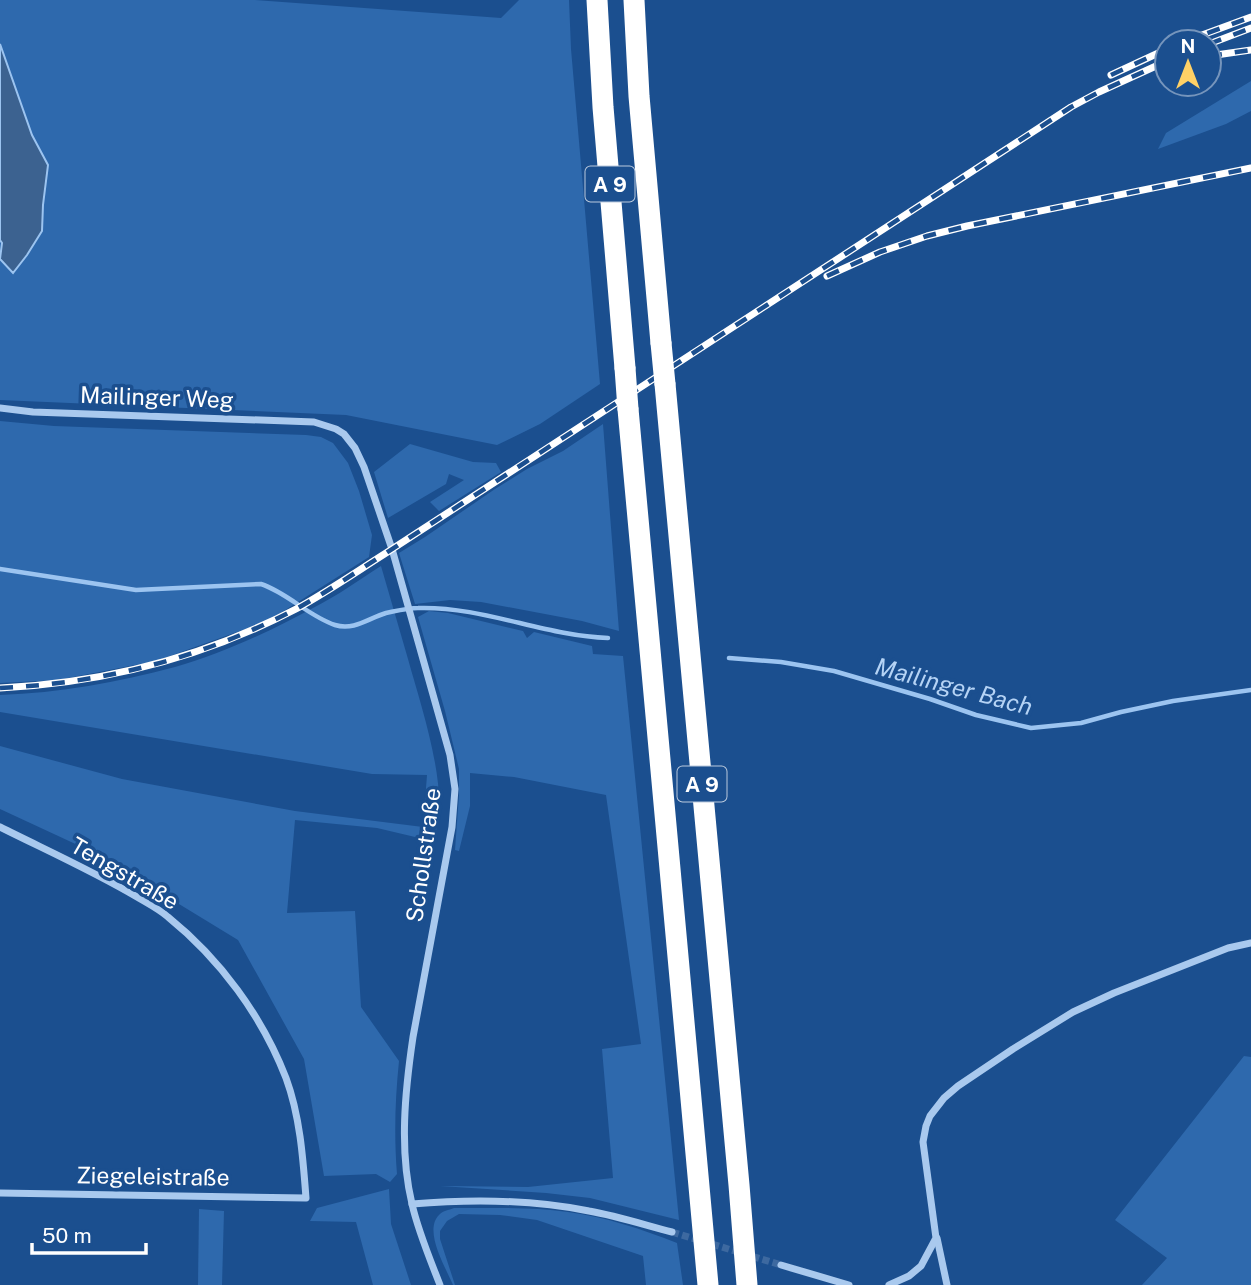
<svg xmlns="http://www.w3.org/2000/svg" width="1251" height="1285" font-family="'Public Sans',sans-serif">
<rect width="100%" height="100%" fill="#1b4f8f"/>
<!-- green -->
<g fill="#2e69ad">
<path d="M0,0h255l246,18 18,-18h50l2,49 29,335 -60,40 -43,21 -151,-30 -346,-15z"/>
<path d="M1251,81v30l-25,13 -68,25 8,-16z"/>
<path d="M0,421l54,5 252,9 15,2 12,6 15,20 11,28 13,44 -3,22 -101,64 -112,40 -98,19 -58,3z"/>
<path d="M603,424l16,207 -37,-10 -101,-19 -31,-2 -35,4 -16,-51 26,-16 70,-48 32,-20 36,-18z"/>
<path d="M410,444l63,18 23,1 5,9 -62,39 -9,-9 34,-22 -15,-6 -3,10 -58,34 -14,-46z"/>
<path d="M381,566c9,31 18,62 27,93 12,44 46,141 24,182l-55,-13 -82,-8 -8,93 68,-2 6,96 38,54c-4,39 -5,75 -2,113l-7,8 -14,-8 -52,2 -20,-117 -66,-119 -141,-86 -97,-45v-63l122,33 173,32 128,16 4,-52 -55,-1 -372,-62v-17c59,-2 118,-13 175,-28 46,-13 96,-36 138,-59 24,-12 46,-28 68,-42z"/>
<path d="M429,611l19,2 75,18 4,7 7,-6 58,14 1,8 30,2 56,564 -89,-22 -44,-5 -106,-7 88,1 85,-9 -11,-129 39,-5 -35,-249 -92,-18 -44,-4v33l-11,45 -4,-1 4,-55v-26l-14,-58 -27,-94z"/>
<path d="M1244,1056l7,1v228h-109l25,-27 -52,-38z"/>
<path d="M389,1189l2,35 20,61h-38l-17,-63 -46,-1 7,-13z"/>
<path d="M454,1208c38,0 77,-1 114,4 38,5 73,17 109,31l6,42h-37l-3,-29 -106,-36 -37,-5 -41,-1 -12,7 -7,10v8l15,46h-2c-7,-17 -30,-54 -14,-70 3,-4 10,-5 15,-7z"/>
<path d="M199,1209l25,2 -2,74h-24z"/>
</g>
<!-- water -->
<path fill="#3c6290" stroke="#9cc4f0" stroke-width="2" d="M0,44l32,91 16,30 -5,40 -1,26 -15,24 -14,18 -13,-14 2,-16 -2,-3z"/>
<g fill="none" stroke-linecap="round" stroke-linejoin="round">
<!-- stream -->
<g stroke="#9cc4f0" stroke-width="4.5">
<path d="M0,569l136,21 125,-6c27,9 47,32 74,41 19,6 34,-7 51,-12 10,-2 22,-5 32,-5 65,-2 126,28 190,30"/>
<path d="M729,658l52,4 53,9 96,28 46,16 55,13 50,-5 40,-11 52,-11 78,-11"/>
</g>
<!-- minor-tunnel -->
<path stroke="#3d69a0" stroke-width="7" stroke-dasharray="7 3.5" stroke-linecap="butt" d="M672,1232l109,33"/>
<!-- minor -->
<g stroke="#a9c9ee" stroke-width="7">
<path d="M0,408l33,4 281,10 22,7 8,5 11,14 9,19 28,82 58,206 5,34 -3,38 -39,210c-8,54 -14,113 -1,167 6,27 18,55 28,81"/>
<path d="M0,827c46,23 93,44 137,70 10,6 22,12 31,20 52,42 94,99 118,161 14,38 17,80 20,120l-306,-5"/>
<path d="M412,1204c59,-5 118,-5 177,7 28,5 56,14 83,21"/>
<path d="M937,1238l10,47"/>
<path d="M781,1265l68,20"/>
<path d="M889,1285l20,-9 12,-10 15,-28 -13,-96 3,-16 4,-10 14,-18 14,-12 55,-37 60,-37 41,-19 114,-45 23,-5"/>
</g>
<!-- motorway -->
<g stroke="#fff" stroke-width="21">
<path d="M597,0l6,107 22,261"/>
<path d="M634,0l5,96 22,247"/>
<path d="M665,384l74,801 8,100"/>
<path d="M628,409l80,876"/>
</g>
<defs>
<g id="rail">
<path d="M1183,42l68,-25"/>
<path d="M1209,44l42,-16"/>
<path d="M1209,56l42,-6"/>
<path d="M1111,75l56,-26"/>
<path d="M827,276l53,-24 47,-16 40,-10 284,-58"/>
<path d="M0,688c105,-5 202,-30 296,-79 31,-17 60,-37 90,-56l685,-446 28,-15 68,-31"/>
</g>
</defs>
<!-- rail casing -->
<use href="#rail" stroke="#fff" stroke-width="7"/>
<!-- rail -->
<use href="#rail" stroke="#1b4f8f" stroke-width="4.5" stroke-dasharray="13" stroke-linecap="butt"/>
<!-- motorway-bridge -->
<g stroke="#fff" stroke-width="21">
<path d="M661,343l4,41"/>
<path d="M625,368l3,41"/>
</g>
</g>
<g text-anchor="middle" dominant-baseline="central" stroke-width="7" stroke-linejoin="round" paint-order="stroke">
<!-- shield labels -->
<g fill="#1b4f8f" stroke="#bbcadd" stroke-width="2">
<rect x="585.5" y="166.5" width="49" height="35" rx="5"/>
<rect x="677.5" y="766.5" width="49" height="35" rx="5"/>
</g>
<g font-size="21" font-weight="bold" fill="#fff">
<text x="610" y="184">A 9</text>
<text x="702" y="784">A 9</text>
</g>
<!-- street labels -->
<g font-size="23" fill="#fff" stroke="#1b4f8f">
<text transform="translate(157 397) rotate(2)">Mailinger Weg</text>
<text transform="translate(423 855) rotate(-82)">Schollstraße</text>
<text transform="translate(125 873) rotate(30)">Tengstraße</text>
<text transform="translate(153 1176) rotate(1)">Ziegeleistraße</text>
</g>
<!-- water labels -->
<g font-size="24" font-style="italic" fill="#b5d3f5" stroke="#1b4f8f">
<text transform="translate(954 686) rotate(15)">Mailinger Bach</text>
</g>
</g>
<!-- north arrow -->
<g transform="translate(1188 63)"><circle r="33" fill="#1b4f8f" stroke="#7695bc" stroke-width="2"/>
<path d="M0-5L12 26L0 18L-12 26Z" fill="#ffd166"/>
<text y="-10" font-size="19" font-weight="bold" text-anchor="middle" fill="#ffffff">N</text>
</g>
<!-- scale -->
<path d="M32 1243v10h114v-10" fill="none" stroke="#ffffff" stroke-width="3.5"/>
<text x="42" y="1243" font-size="21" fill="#ffffff" stroke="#1b4f8f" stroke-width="5" paint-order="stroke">50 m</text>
</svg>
